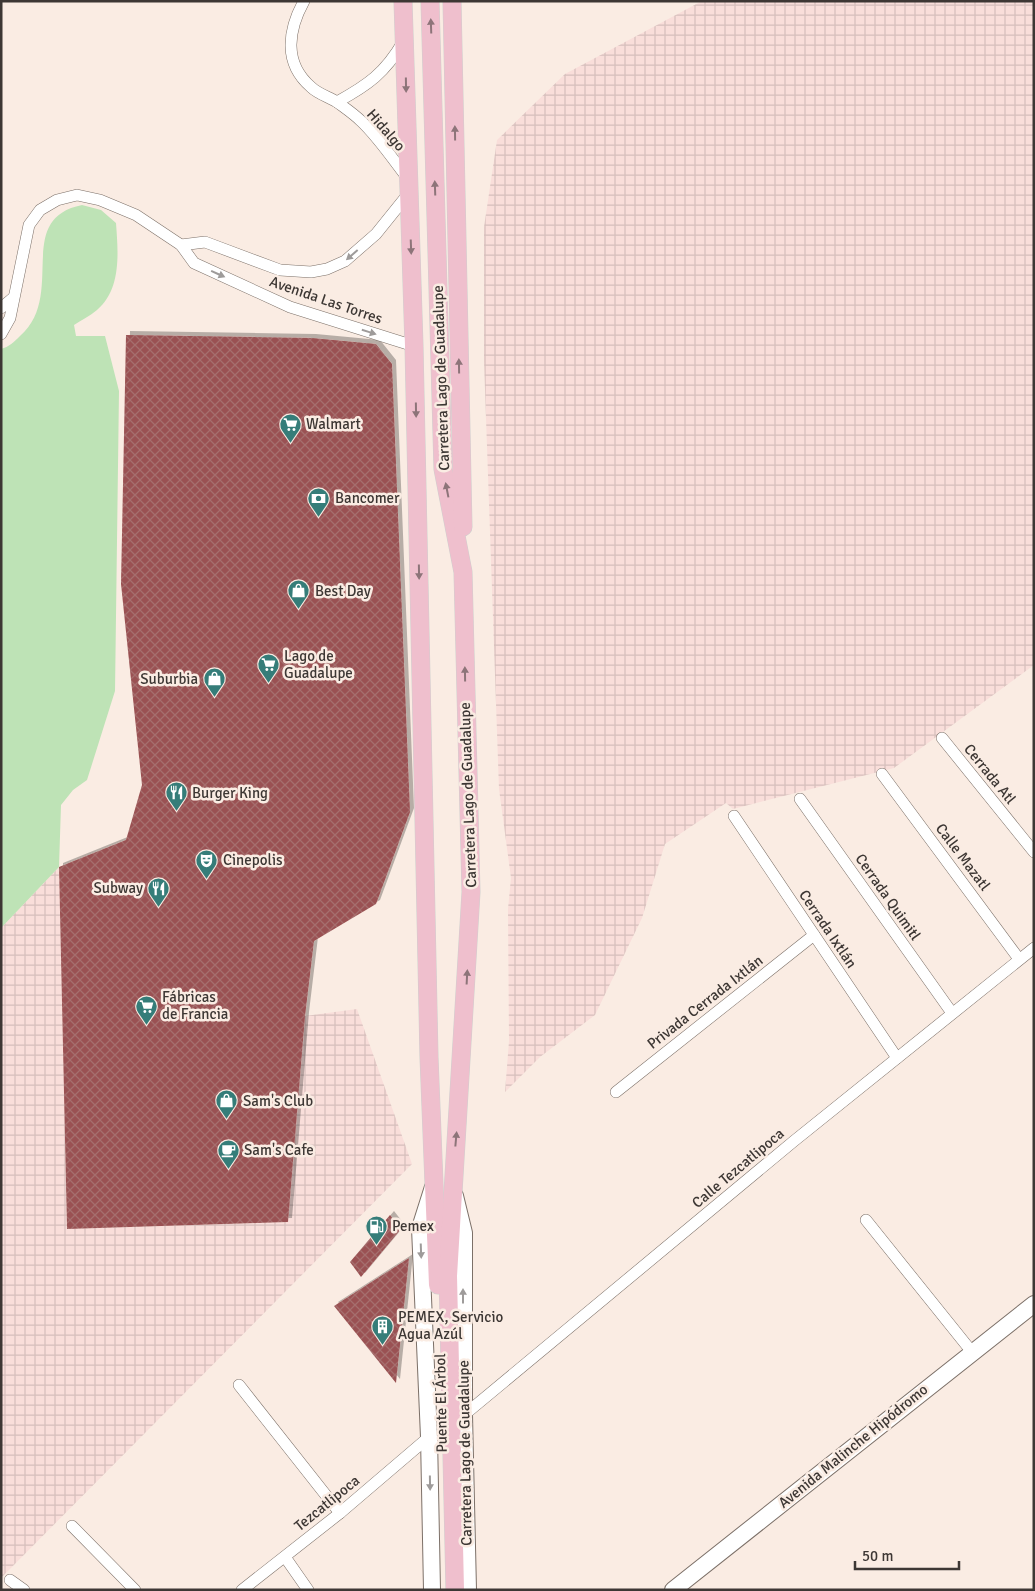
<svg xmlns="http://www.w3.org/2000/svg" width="1035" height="1591" font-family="Signika,sans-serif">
<defs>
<pattern id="industrial-grid" width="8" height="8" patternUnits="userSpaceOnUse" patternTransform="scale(1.25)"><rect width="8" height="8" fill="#f9deda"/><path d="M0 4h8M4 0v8" fill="none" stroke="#d6bfbc"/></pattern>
<pattern id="building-cross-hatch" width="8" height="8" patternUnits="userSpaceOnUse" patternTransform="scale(1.25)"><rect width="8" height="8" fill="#9a5152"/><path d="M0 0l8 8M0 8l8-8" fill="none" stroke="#a56e6e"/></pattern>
<filter id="shadow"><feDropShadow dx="4" dy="-4" stdDeviation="0" flood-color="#0004"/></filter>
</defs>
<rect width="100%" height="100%" fill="#faece3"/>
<!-- industrial -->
<g fill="url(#industrial-grid)">
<path d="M702,1h332v664l-140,103 -161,41 -7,-6 -61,41 -23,74 -47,97 -55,42 -35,35 4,-51 -1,-132 3,-31 -12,-89 -15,-428v-134l13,-87 68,-66z"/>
<path d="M59,867l8,362 221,-7 17,-206 52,-7 55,155 -411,414v-650z"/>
</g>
<!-- green -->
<path fill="#bee3b6" d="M82,205l19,5 15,13c2,28 6,66 -19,87 -7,6 -16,10 -23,15l2,11h29l14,55 -4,300 -28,89 -14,10 -12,15 -2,62 -58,61v-579c8,-2 13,-7 19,-13 47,-41 -7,-117 62,-131z"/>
<!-- building -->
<g fill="url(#building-cross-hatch)" filter="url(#shadow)">
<path d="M126,335l186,3 64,6 16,20 18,448 -34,92 -62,37 -9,75 -17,206 -221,7 -8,-362 67,-27 16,-55 -21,-201z"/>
<path d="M390,1215l11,14 -40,48 -11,-15z"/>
<path d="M409,1258l-13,125 -62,-77z"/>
</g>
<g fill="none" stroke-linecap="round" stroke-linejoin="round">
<defs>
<g id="street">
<path d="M304,1c-16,29 -21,62 7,86 7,7 18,10 26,15 8,6 17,12 24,19 18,17 33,40 48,59"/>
<path d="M337,102c31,-17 48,-29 66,-60"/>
<path d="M181,245l24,-3 75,28 31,2 16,-3 18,-8 31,-27 33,-41"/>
<path d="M1,308l12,-10"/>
<path d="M1,334l9,-16 19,-93 11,-15 17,-10 20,-5 23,5 36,15 45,30 13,18 96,44 124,39"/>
<path d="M942,738l92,114"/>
<path d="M882,774l137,185"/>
<path d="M800,799l152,214"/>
<path d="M734,816l163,242"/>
<path d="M616,1092l198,-157"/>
<path d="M866,1220l106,132"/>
<path d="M239,1385l101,128"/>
<path d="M464,1415l330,-274 240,-193"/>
<path d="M72,1526l63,64"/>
<path d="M285,1557l23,33"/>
<path d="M10,1580l14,10"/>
<path d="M242,1590l98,-77 89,-76"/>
</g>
<g id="secondary">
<path d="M455,1196l9,37v182l4,175"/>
<path d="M432,1590l-3,-153 -9,-209 13,-41"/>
<path d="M673,1590l361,-286"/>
</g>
<g id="primary">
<path d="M403,1l11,345 15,711 9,228"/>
<path d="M430,1l13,468 20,103 8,320 -23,384 7,314"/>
<path d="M452,1l11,526"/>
</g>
</defs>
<!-- street casing -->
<use href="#street" stroke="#7c7068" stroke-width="12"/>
<!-- secondary casing -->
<use href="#secondary" stroke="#7c7068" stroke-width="18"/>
<!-- primary casing -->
<use href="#primary" stroke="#d0cfce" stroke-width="19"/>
<!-- street -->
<use href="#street" stroke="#fff" stroke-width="11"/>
<!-- secondary -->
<use href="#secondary" stroke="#fff" stroke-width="16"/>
<!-- primary -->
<use href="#primary" stroke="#efbfcd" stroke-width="18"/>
</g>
<!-- one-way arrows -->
<defs><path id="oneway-solid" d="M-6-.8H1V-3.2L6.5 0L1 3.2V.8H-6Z" transform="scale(1.25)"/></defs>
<g fill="#8d7479">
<use href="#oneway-solid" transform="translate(431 26) rotate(-92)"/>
<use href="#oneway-solid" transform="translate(406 85) rotate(89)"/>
<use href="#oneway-solid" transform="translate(455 133) rotate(-91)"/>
<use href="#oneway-solid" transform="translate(435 188) rotate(-92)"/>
<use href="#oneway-solid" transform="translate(411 247) rotate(88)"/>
<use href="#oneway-solid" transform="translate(459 366) rotate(-91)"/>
<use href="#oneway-solid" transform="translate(416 410) rotate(89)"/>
<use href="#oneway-solid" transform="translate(447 490) rotate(-101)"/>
<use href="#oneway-solid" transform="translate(419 572) rotate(89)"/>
<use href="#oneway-solid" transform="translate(465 674) rotate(-91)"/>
<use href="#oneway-solid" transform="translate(467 977) rotate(-87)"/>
<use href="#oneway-solid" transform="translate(456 1139) rotate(-85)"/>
</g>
<g fill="#9e9b9a">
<use href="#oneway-solid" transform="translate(352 255) rotate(139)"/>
<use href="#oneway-solid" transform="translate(218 274) rotate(24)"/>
<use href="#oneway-solid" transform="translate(369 332) rotate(17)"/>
<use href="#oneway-solid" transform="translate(421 1251) rotate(88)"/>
<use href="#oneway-solid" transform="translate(463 1296) rotate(-90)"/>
<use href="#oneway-solid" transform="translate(430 1483) rotate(89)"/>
</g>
<!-- icons -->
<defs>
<symbol id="supermarket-pin" viewBox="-11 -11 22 30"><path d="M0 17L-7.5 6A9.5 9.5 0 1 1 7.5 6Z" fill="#357d79" stroke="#faece3"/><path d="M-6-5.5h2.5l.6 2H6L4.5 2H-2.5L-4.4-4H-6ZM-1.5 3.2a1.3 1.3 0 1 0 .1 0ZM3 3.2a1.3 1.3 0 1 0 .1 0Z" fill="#fff"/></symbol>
<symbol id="bank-pin" viewBox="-11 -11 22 30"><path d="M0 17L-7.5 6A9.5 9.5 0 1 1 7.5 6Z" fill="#357d79" stroke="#faece3"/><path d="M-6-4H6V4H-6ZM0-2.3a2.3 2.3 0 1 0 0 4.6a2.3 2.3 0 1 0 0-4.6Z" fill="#fff"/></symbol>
<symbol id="shop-pin" viewBox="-11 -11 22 30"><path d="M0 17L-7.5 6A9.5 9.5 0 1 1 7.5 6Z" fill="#357d79" stroke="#faece3"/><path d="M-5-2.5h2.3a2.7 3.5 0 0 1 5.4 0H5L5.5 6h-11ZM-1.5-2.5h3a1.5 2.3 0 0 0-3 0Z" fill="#fff"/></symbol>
<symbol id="restaurant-pin" viewBox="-11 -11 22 30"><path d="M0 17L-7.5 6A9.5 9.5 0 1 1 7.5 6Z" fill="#357d79" stroke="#faece3"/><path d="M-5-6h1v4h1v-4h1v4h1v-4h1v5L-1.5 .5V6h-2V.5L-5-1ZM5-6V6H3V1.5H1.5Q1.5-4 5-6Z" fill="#fff"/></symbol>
<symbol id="theatre-pin" viewBox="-11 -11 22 30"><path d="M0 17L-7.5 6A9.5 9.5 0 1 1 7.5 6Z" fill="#357d79" stroke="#faece3"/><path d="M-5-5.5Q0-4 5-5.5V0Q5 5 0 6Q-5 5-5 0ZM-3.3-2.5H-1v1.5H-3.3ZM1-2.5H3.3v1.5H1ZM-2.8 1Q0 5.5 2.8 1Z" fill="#fff"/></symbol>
<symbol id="cafe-pin" viewBox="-11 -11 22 30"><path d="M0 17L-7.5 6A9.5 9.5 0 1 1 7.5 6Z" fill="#357d79" stroke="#faece3"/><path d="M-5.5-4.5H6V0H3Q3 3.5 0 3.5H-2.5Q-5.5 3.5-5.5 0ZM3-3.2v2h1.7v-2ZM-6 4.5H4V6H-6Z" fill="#fff"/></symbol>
<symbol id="fuel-pin" viewBox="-11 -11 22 30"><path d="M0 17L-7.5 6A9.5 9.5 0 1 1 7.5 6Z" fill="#357d79" stroke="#faece3"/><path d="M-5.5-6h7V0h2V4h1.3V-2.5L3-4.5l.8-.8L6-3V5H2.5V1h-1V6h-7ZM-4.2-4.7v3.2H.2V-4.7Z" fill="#fff"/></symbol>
<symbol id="building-pin" viewBox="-11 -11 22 30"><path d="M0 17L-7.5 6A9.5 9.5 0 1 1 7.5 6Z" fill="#357d79" stroke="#faece3"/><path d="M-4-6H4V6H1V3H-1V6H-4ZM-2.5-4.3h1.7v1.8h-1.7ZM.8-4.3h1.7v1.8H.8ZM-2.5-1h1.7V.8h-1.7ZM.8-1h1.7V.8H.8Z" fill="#fff"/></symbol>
</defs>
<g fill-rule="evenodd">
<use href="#supermarket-pin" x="278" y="412" width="25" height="34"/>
<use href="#bank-pin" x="306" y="486" width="25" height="34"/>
<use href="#shop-pin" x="286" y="578" width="25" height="34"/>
<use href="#supermarket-pin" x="256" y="652" width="25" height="34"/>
<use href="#shop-pin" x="202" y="666" width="25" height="34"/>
<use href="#restaurant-pin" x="164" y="780" width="25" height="34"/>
<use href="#theatre-pin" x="194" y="848" width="25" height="34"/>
<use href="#restaurant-pin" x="146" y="876" width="25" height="34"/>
<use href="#supermarket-pin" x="134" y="994" width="25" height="34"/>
<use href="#shop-pin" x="214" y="1088" width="25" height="34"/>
<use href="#cafe-pin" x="216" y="1138" width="25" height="34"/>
<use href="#fuel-pin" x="364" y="1214" width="25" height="34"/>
<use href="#building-pin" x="370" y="1314" width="25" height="34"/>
</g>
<g text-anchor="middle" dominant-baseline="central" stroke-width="5" stroke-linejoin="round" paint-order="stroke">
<!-- street labels -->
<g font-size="15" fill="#3d3734" stroke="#faece3">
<text transform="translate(386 130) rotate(49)">Hidalgo</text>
<text transform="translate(326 300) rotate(19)">Avenida Las Torres</text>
<text transform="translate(441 378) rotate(-92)">Carretera Lago de Guadalupe</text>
<text transform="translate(990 774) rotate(51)">Cerrada Atl</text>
<text transform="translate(468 795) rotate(-92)">Carretera Lago de Guadalupe</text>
<text transform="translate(963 857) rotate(53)">Calle Mazatl</text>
<text transform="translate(888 897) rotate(55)">Cerrada Quimitl</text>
<text transform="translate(828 929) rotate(56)">Cerrada Ixtlán</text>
<text transform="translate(705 1002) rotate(-38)">Privada Cerrada Ixtlán</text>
<text transform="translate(738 1168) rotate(-40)">Calle Tezcatlipoca</text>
<text transform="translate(441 1403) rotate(-91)">Puente El Árbol</text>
<text transform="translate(853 1446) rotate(-39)">Avenida Malinche Hipódromo</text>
<text transform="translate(465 1453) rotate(-91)">Carretera Lago de Guadalupe</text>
<text transform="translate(327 1503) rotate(-39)">Tezcatlipoca</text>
</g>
<!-- poi labels -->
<g font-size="15" fill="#3d3734" stroke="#faece3" text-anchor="start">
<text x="306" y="424">Walmart</text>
<text x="335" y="498">Bancomer</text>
<text x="315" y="591">Best Day</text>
<text x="284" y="656">Lago de<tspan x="284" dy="17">Guadalupe</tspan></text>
<text x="198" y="679" text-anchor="end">Suburbia</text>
<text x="192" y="793">Burger King</text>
<text x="223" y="860">Cinepolis</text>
<text x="143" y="888" text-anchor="end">Subway</text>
<text x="162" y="997">Fábricas<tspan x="162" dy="17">de Francia</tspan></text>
<text x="243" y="1101">Sam's Club</text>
<text x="244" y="1150">Sam's Cafe</text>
<text x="392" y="1226">Pemex</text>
<text x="398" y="1317">PEMEX, Servicio<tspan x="398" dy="17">Agua Azúl</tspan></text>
</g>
</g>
<!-- border -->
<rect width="1035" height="1591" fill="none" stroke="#3d3734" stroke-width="5"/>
<!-- scale -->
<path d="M855 1561v8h104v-8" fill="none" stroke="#3d3734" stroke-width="2.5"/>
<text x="862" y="1561" font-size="15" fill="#3d3734" stroke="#faece3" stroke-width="4" paint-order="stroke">50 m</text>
</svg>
